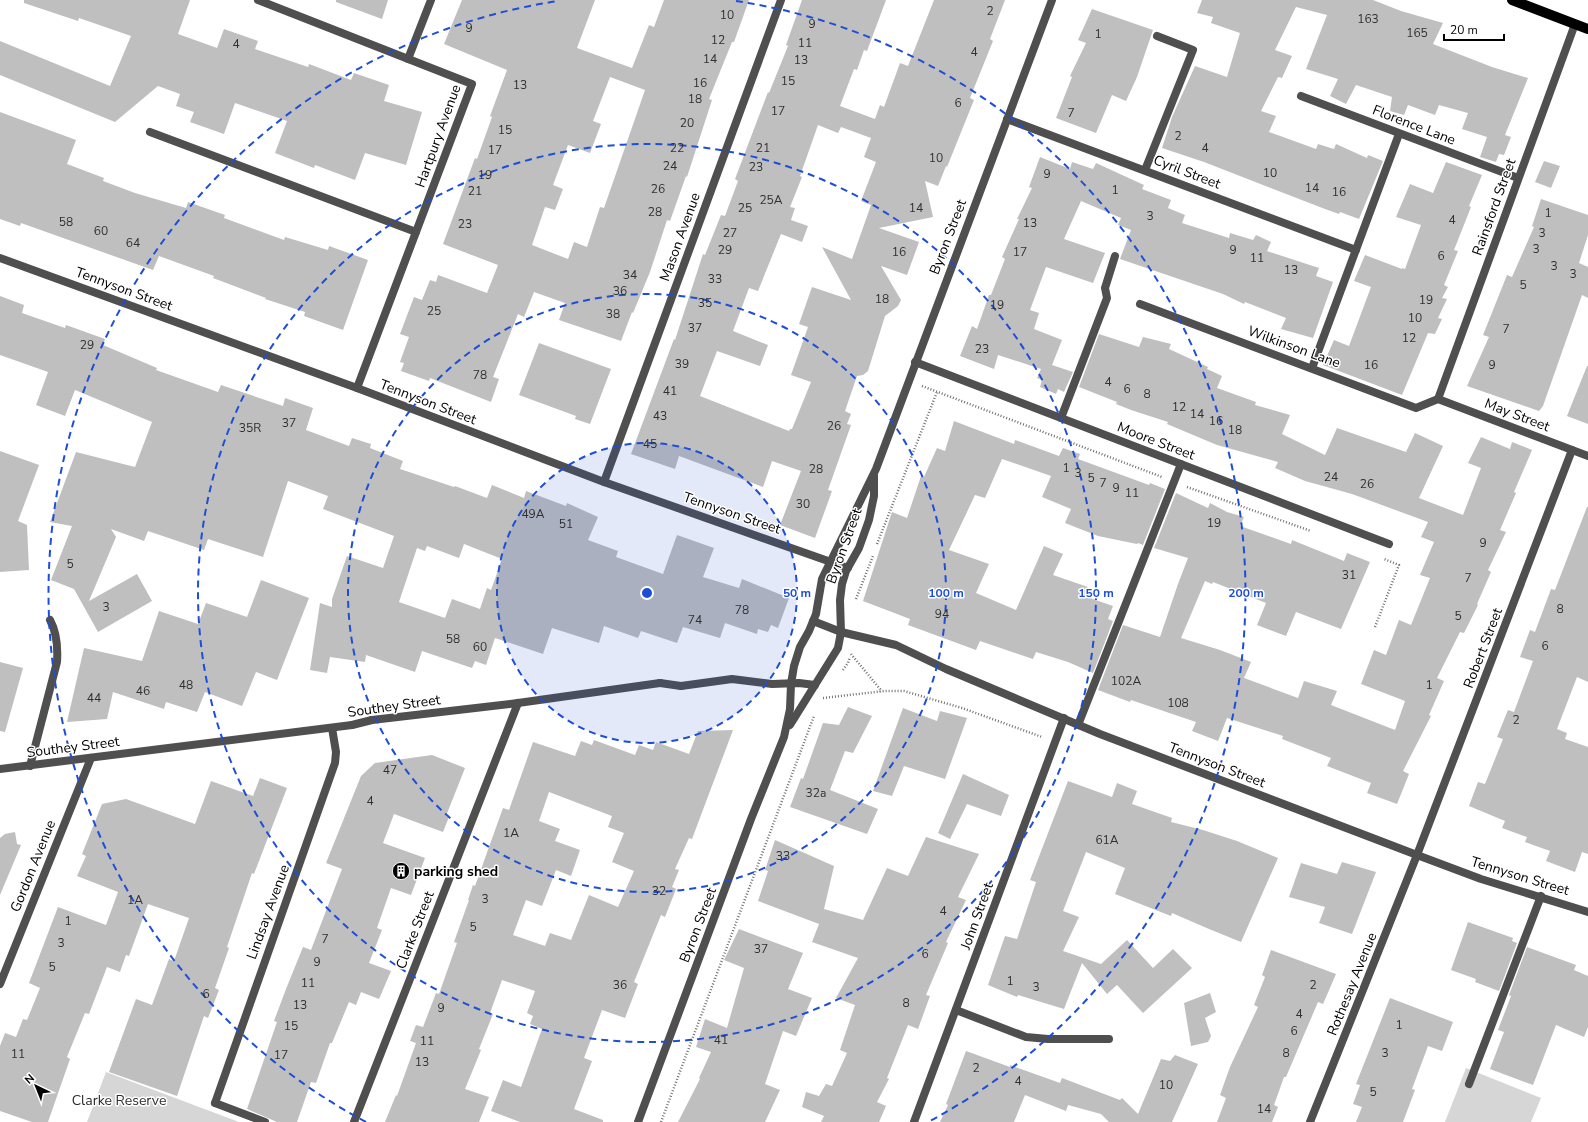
<svg xmlns="http://www.w3.org/2000/svg" width="1588" height="1122" font-family="'Nunito Sans',sans-serif">
<rect width="100%" height="100%" fill="#fff"/>
<!-- green -->
<g fill="#d6d6d6">
<path d="M1466,1068l75,30 -10,24h-86z"/>
<path d="M106,1072l133,50h-152z"/>
</g>
<!-- building -->
<g fill="#bfbfbf" fill-rule="evenodd">
<path d="M24,0h166l-12,34 39,14 7,-19 34,12 -3,8 53,18 1,-3 42,16 3,-7 35,12 -5,16 38,11 -16,53 -41,-12 -10,27 -40,-15 -1,3 -39,-15 12,-32 -52,-18 -11,31 -34,-12 4,-10 -18,-6 4,-12 -22,-8 -43,36 -115,-47v-34l110,45 21,-50 -52,-18 -1,3 -54,-18z"/>
<path d="M336,0h52l-6,19 -46,-17z"/>
<path d="M462,0h133l-18,48 55,20 17,-43 5,2 10,-27h85l-15,42h-2l-23,57 3,1 -25,77 -1,-1 -16,45 -3,-1 -17,52 -17,41 -1,-1 -11,29 -62,-21 6,-17 -31,-11 -10,25 -6,-3 -25,63 6,2 -8,23 -61,-24 -1,3 -28,-10 3,-8 -4,-1 9,-25 -9,-3 14,-37 8,3 8,-20 6,2 2,-7 49,18 11,-28 -55,-21 32,-86 2,1 15,-42 -2,-1 17,-46 -63,-26zM610,77l35,13 -41,118 -4,-1 -13,40 -13,-5 -6,17 -36,-14 13,-38 10,3 8,-21 -10,-4 15,-40 22,8 11,-29 -8,-3z"/>
<path d="M802,0h84l-19,51 -3,-1 -7,20 -3,-1 -14,37 35,13 5,-14 4,2 16,-44 8,3 26,-66h71l-15,39 3,2 -23,57 4,2 -27,67 -1,-1 -8,20 -13,-5 8,36 -54,11 40,14 -12,33 -26,-9 20,34 -3,6 -13,10 -17,55 -5,4 -6,1 -12,35 6,3 -4,10 4,1 -23,65 4,1 -17,47 -35,-13 21,-54 -29,-10 -9,26 -84,-31 -4,13 -44,-15 43,-115 1,1 28,-86 2,1 16,-40 4,1 13,-35 -3,-2 33,-87 1,1 19,-47 -2,-1zM818,125l20,8 3,-6 30,11 -7,19 12,5 -15,39 10,4 -19,54 -30,-12 29,53 -39,-13 -13,37 9,3 -17,48 20,7 -19,47h-2l-1,2 -89,-35 17,-45 43,15 8,-21 -35,-14 16,-43 9,3 23,-57 21,8 6,-16 -17,-6 4,-12 -5,-1 12,-30 -2,-1z"/>
<path d="M1202,0h171l28,11 42,12 -10,21 59,23 36,11 -23,57 6,2 -7,18 -5,-1 -3,8 -16,-5 7,-20 -25,-8 6,-16 -29,-8 -4,10 -27,-10 -4,10 -14,-4 2,-14 -36,-12 -10,19 -16,-8 8,-17 -32,-10 21,-54 -31,-8 -21,43 17,6 -10,22 -4,-1 -17,34 15,5 -7,16 47,17 2,-5 16,5 2,-5 31,14 1,-3 15,6 -24,58 -19,-7 -1,2 -14,-5 -121,-47 -42,-14 10,-31 23,-51 32,11 13,-44 -29,-10 2,-6 -16,-4z"/>
<path d="M1092,9l61,21 -16,47 -11,24 -14,-6 -16,38 -40,-15 16,-41 -2,-1 16,-33 -8,-3z"/>
<path d="M0,112l76,28 -9,24 37,14 -1,3 32,12 51,15 2,-6 37,13 -1,3 60,22 1,-3 43,13 1,-4 39,14 -25,70 -39,-14 1,-4 -40,-13 1,-1 -53,-20 1,-2 -55,-20 -6,14 -132,-47 -1,3 -20,-7z"/>
<path d="M1040,157l30,12 2,-7 21,7 3,-6 48,22 -2,4 29,11 -3,8 17,7 -3,8 47,15 1,-5 23,7 3,-5 15,7 -4,9 52,17 -3,8 17,6 -20,56 -32,-9 5,-11 -41,-16 -1,2 -21,-10 -103,-35 11,-29 -13,-5 3,-7 -40,-17 -17,38 41,14 -12,30 -47,-16 -16,43 9,3 -5,16 28,11 -10,25 21,7 -9,20 -6,-3 -2,5 -16,-7 2,-7 -5,-2 4,-9 -43,-14 -4,14 -34,-13 12,-30 5,3 12,-34h2l14,-36 -3,-2 17,-38h-2l15,-31 -3,-1z"/>
<path d="M1544,161l16,5 -9,22 -16,-6z"/>
<path d="M1446,162l36,13 -13,31 2,1 -17,43 4,1 -14,34 4,2 -6,11 5,1 -9,19 4,1 -7,15 -7,-1 -26,62 -79,-30 11,-25 15,6 22,-59 -17,-6 11,-26 37,14v-1l3,1 16,-44 -25,-8 14,-33 23,9z"/>
<path d="M1541,199l47,16v20l-9,28 9,4v31l-6,-3 -39,111 -4,5 -72,-25 22,-49 -6,-2 24,-60 5,2 22,-50 -2,-1z"/>
<path d="M0,296l24,9 -2,8 43,15 1,-3 39,14 -2,6 54,23 -1,2 62,22 3,-7 62,21 2,-8 28,10 -7,22 43,16 3,-8 19,6 -1,4 33,13 -3,8 54,18 1,-1 32,12 5,-13 32,13 2,-7 40,15 1,-3 31,14 -10,23 30,11 -2,6 47,17 14,-39 37,13 -11,29 36,11 3,-9 47,19 -11,30 -7,-3 -3,7 -10,-3 -1,5 -32,-11 -5,15 -37,-11 -6,16 -36,-12 -3,7 -34,-12 -5,17 -47,-15 -9,26 -48,-16 -9,27 -11,-4 -3,7 -50,-17 -7,21 -49,-17 -1,7 -35,-5 -3,16 -17,-3 10,-67 12,4v-8l15,-43 36,12 11,-32 -71,-27 5,-13 -40,-15 -25,76 -55,-18 -4,11 -56,-19 -4,10 -33,-12 5,8 -27,64 48,-27 15,27 -54,31 -24,-43 -23,-9 21,-54 -22,-4 26,-70 59,15 17,-45 -77,-32 -10,26 -29,-11 12,-33 -48,-17zM464,544l38,15 -11,31 -4,-2 -7,21 -28,-10 -7,19 -46,-16 18,-54 8,3 2,-5 32,12z"/>
<path d="M1099,334l40,13 4,-10 28,7 -2,5 39,18 -1,2 15,7 -5,12 39,14 -1,3 35,10 -8,19 43,21 12,-27 69,24 9,-19 28,13 -24,52 44,17 18,-47 -13,-5 13,-26 29,12 2,-7 20,8 -18,42 2,1 -16,37 6,2 -18,38 3,2 -14,32 1,1 -14,28 -4,-1 -23,46 7,3 -15,34 2,1 -28,55 6,3 -12,30 -30,-11 4,-10 -44,-17 4,-8 -49,-19 1,-3 -56,-18 -9,23 -26,-10 4,-9 -65,-22 -1,2 -32,-12 25,-65 37,12 18,-53 10,-26 -34,-10 22,-55 32,15 2,-5 17,9 17,5 -4,9 51,18 1,-4 52,21 3,-8 23,9 -29,67 -45,-17 -10,24 -29,-11 9,-22 -53,-21 -1,2 -7,-3 -24,57 39,12 31,12 -7,16 54,20 6,-17 33,10 -6,14 64,25 10,-29 -44,-17 13,-34 12,5 13,-35 12,5 19,-47 -10,-3 14,-33 -13,-5 7,-15 -76,-28 -47,-13 -30,-13 3,-6 -61,-17 -50,-21 1,-2 -37,-12 -15,-6 1,-2 -38,-15z"/>
<path d="M539,343l72,26 -21,55 -15,-5 1,-3 -57,-21z"/>
<path d="M1587,366h1v58l-21,-8z"/>
<path d="M954,421l60,23 1,-4 44,16 4,-8 17,6 -2,5 71,26 1,-2 15,6 -22,56 -5,-2 -1,1 -39,-8 -33,-13 6,-14 -29,-12 9,-21 -49,-17 -17,39 -10,-3 -26,55 40,14 -13,29 40,17 28,-64 19,8 -10,21 35,12 -4,9 29,10 -5,13 5,2 -20,52 -25,-11 -32,-10 -3,7 -53,-18 -4,9 -68,-25 2,-6 -47,-18 29,-89 15,6 14,-42 3,1 13,-29 8,3z"/>
<path d="M0,451l39,14 -21,56 9,4 2,45 -29,2z"/>
<path d="M1587,507h1v175l-11,-5 -20,52 10,4 -2,6 23,8v107l-6,-2 -7,20 -29,-11 4,-10 -25,-9 2,-5 -25,-9 3,-7 -36,-15 9,-24 7,2 18,-45 -6,-2 11,-27 6,2 19,-51 -13,-4 10,-27 5,2 16,-43 4,1z"/>
<path d="M261,580l48,18 -32,82 -21,-8 -14,34 -37,-14 -8,20 -31,-10 -2,7 -51,-17 -6,27 -40,3 17,-74 58,13 17,-50 39,13 8,-21 41,14z"/>
<path d="M0,662l23,6 -18,64 -5,-1z"/>
<path d="M848,707l24,9 -19,37 -8,-2 -15,39 48,19 -11,25 -77,-27 11,-29 2,1 20,-56 16,2z"/>
<path d="M903,708l34,13 3,-10 27,7 -22,61 -41,-13 -12,30 -19,-5z"/>
<path d="M733,730l-41,109 -3,-1 -14,31 4,1 -7,17 4,2 -11,28 -4,-2 -27,67 4,2 -13,34 -23,-8 -18,48 8,3 -18,48 29,11v2h-83l-29,-11 12,-31 18,7 21,-58 -12,-5 3,-8 -6,-3 8,-22 -33,-11 -12,33 3,1 -14,35 2,1 -16,39 24,8 -10,25h-94l11,-27 1,1 19,-53 -6,-2 6,-16 7,2 13,-34 3,1 18,-51 -3,-1 15,-42h-1l5,-15 2,1 28,-78 6,2 24,-68 42,14 6,-15 11,4 2,-5 41,15 4,-10 14,5 3,-8 33,12 9,-23zM549,792l63,24 -4,11 16,6 -12,29 22,9 -16,36 -29,-12 -18,45 -21,-7 -5,13 -32,-11 13,-35 16,6 14,-36 15,6 9,-26 -25,-9 5,-12 -21,-8z"/>
<path d="M432,755l33,13 -19,48 3,1 -6,15 -49,-18 -11,29 42,15 -14,37 -20,-7 -14,40 5,2 -13,33 22,8 -12,28 -18,-7 -5,13 -7,-3 -17,41h-2l-14,40 -5,-1 -14,40h-20l-30,-13 30,-87 -3,-1 12,-32 17,-42 8,3 31,-81 -16,-6 35,-87 14,-13z"/>
<path d="M963,774l46,21 -8,21 -34,-12 -17,35 -12,-6z"/>
<path d="M260,778l27,10 -33,86 -2,-1 -25,74 2,1 -14,40 4,2 -11,28 -4,-2 -27,80 -68,-24 27,-73 16,6 17,-46 5,2 15,-43 -41,-14 -19,52 -3,-1 -6,17 -13,-5 -18,47 -4,-1 -18,44 3,2 -22,63h-16l-32,-11v-65l5,-13 11,4 7,-18 4,1 13,-32 -11,-5 29,-76 48,18 12,-33 -41,-16 9,-20 -4,-2 20,-50 24,-5 69,25 16,-43 42,15z"/>
<path d="M1068,781l44,16 5,-14 20,8 -5,13 40,14 -1,4 32,8 34,11 41,17 -37,84 -32,-13 -37,-16 -1,3 -56,-22 10,-26 -39,-16 -23,59 16,6 -16,34 38,13 26,-24 26,28 20,-19 19,19 -49,45 -26,-28 -10,9 -25,-31 -18,46 -46,-14 -1,2 -29,-12 17,-49 12,3 19,-57 -6,-2z"/>
<path d="M15,832l2,12 4,1 -21,50v-57l5,-4z"/>
<path d="M926,837l53,17 -21,43 8,3 -20,42 2,1 -22,52 4,1 -12,33 -10,-4 -21,53 2,1 -12,23 9,4 -7,16h-58l3,-6 -22,-9 4,-15 13,4 7,-12 6,2 15,-33 -7,-3 15,-45 -19,-7 22,-40 -46,-16 7,-18 -61,-23 10,-30 -3,-1 10,-30 59,26 -10,43 39,11 24,-52 21,8z"/>
<path d="M1342,862l34,10 -24,62 -33,-11 6,-16 -36,-10 12,-34 36,11z"/>
<path d="M1468,922l45,16 -1,3 5,2 -18,48 -24,-9 1,-3 -25,-9z"/>
<path d="M739,929l64,24 -15,36 24,9 -16,38 -13,-5 -18,53 15,6 -15,32h-87l22,-43 -1,-1 12,-26 -15,-5 9,-28 22,9 17,-60 -20,-8z"/>
<path d="M1527,947l49,18 -2,5 14,6v51l-4,10 -28,-12 -23,60 -43,-16 14,-37 -6,-2 13,-34 -2,-1z"/>
<path d="M1271,950l65,24 -13,30 -5,-2 -32,75h-2l-10,28 4,2 -6,15h-55l9,-24 -6,-3 10,-28 28,-60 -4,-2 11,-28 -3,-2z"/>
<path d="M1210,993l6,19 -11,6 6,18 -3,6 -17,4 -7,-43z"/>
<path d="M1390,998l63,24 -11,29 -14,-5 -16,43 3,1 -12,32h-47l6,-15 -9,-3 7,-19 -4,-1z"/>
<path d="M966,1051l44,16v-2l50,18 2,-5 58,22 2,-2 16,16 23,-55 9,2 5,-6 23,9 -26,58h-63l-8,-8 -33,-9 -2,6 -41,-16 -11,27h-74l8,-17 -2,-1z"/>
</g>
<g fill="none" stroke-linecap="round" stroke-linejoin="round">
<!-- path -->
<g stroke="#717171" stroke-width="2.5" stroke-dasharray="1 2" stroke-linecap="butt">
<path d="M922,386l240,91"/>
<path d="M1187,487l124,44"/>
<path d="M877,544l60,-152"/>
<path d="M856,599l17,-43"/>
<path d="M1375,627l24,-62 -15,-6"/>
<path d="M851,654l29,35v3"/>
<path d="M843,670l5,-7 2,-6"/>
<path d="M823,698l61,-7h20l58,17 80,29"/>
<path d="M661,1122l153,-406"/>
</g>
<!-- lane -->
<g stroke="#4f4f4f" stroke-width="8">
<path d="M1301,96l217,82"/>
<path d="M150,132l266,100"/>
<path d="M1145,170l48,-120 -36,-14"/>
<path d="M1140,304l276,104 22,-9"/>
<path d="M1312,368l87,-234"/>
<path d="M1061,418l46,-120 -2,-10 10,-32"/>
<path d="M660,683l21,3"/>
<path d="M352,725l20,-5"/>
<path d="M1078,725l103,-261"/>
<path d="M1469,1084l72,-188"/>
<path d="M215,1103l50,19"/>
</g>
<!-- street -->
<g stroke="#4f4f4f" stroke-width="8">
<path d="M258,0l214,84 -115,304"/>
<path d="M1575,24l-137,375 150,57"/>
<path d="M408,59l23,-59"/>
<path d="M1007,119l349,131"/>
<path d="M0,258l357,130 247,94 244,86"/>
<path d="M915,362l474,182"/>
<path d="M604,482l177,-482"/>
<path d="M813,621l28,11 55,13 50,24 154,65 317,121 64,24 107,33"/>
<path d="M681,686l51,-7 40,5 27,-1 16,2"/>
<path d="M372,720l146,-17 142,-20"/>
<path d="M790,725l48,-77 3,-16 -1,-32 2,-16 4,-13 13,-23 10,-28 5,-24v-20"/>
<path d="M30,766l27,-104c1,-15 0,-29 -7,-42"/>
<path d="M0,769l352,-44"/>
<path d="M0,984l91,-226"/>
<path d="M956,1010l70,27 22,2h61"/>
<path d="M215,1103l120,-340 1,-11 -4,-24"/>
<path d="M354,1122l164,-419"/>
<path d="M638,1122l113,-303 33,-82 6,-28 1,-25 3,-18 6,-19 9,-16 7,-17 6,-35 54,-110 176,-469"/>
<path d="M914,1122l150,-404"/>
<path d="M1310,1122l107,-267 155,-405"/>
</g>
<!-- primary -->
<path stroke="#000" stroke-width="10" d="M1512,0l76,29"/>
</g>
<!-- distance rings -->
<circle cx="647" cy="593" r="150" fill="#1d4ed8" fill-opacity=".12"/>
<g fill="none" stroke="#1d4ed8" stroke-width="2" stroke-dasharray="7 5">
<circle cx="647" cy="593" r="150"/>
<circle cx="647" cy="593" r="299"/>
<circle cx="647" cy="593" r="449"/>
<path d="M366 1122A599 599 0 0 1 558 1M736 1A599 599 0 0 1 928 1122"/>
</g>
<!-- icons -->
<defs>
<symbol id="building-disc" viewBox="-11 -11 22 22"><circle r="9.5" fill="#000" stroke="#fff"/><path d="M-4-6H4V6H1V3H-1V6H-4ZM-2.5-4.3h1.7v1.8h-1.7ZM.8-4.3h1.7v1.8H.8ZM-2.5-1h1.7V.8h-1.7ZM.8-1h1.7V.8H.8Z" fill="#fff"/></symbol>
</defs>
<g fill-rule="evenodd">
<use href="#building-disc" x="391" y="861" width="20" height="20"/>
</g>
<g text-anchor="middle" dominant-baseline="central" stroke-width="3" stroke-linejoin="round" paint-order="stroke">
<!-- number labels -->
<g font-size="12" fill="#303030">
<text x="990" y="11">2</text>
<text x="727" y="15">10</text>
<text x="1368" y="19">163</text>
<text x="812" y="24">9</text>
<text x="469" y="28">9</text>
<text x="1417" y="33">165</text>
<text x="1098" y="34">1</text>
<text x="718" y="40">12</text>
<text x="805" y="43">11</text>
<text x="236" y="44">4</text>
<text x="974" y="52">4</text>
<text x="710" y="59">14</text>
<text x="801" y="60">13</text>
<text x="788" y="81">15</text>
<text x="700" y="83">16</text>
<text x="520" y="85">13</text>
<text x="695" y="99">18</text>
<text x="958" y="103">6</text>
<text x="778" y="111">17</text>
<text x="1071" y="113">7</text>
<text x="687" y="123">20</text>
<text x="505" y="130">15</text>
<text x="1178" y="136">2</text>
<text x="677" y="148">22</text>
<text x="763" y="148">21</text>
<text x="1205" y="148">4</text>
<text x="495" y="150">17</text>
<text x="936" y="158">10</text>
<text x="670" y="166">24</text>
<text x="756" y="167">23</text>
<text x="1270" y="173">10</text>
<text x="1047" y="174">9</text>
<text x="485" y="175">19</text>
<text x="1312" y="188">14</text>
<text x="658" y="189">26</text>
<text x="1115" y="190">1</text>
<text x="475" y="191">21</text>
<text x="1339" y="192">16</text>
<text x="771" y="200">25A</text>
<text x="745" y="208">25</text>
<text x="916" y="208">14</text>
<text x="655" y="212">28</text>
<text x="1548" y="213">1</text>
<text x="1150" y="216">3</text>
<text x="1452" y="220">4</text>
<text x="66" y="222">58</text>
<text x="1030" y="223">13</text>
<text x="465" y="224">23</text>
<text x="101" y="231">60</text>
<text x="730" y="233">27</text>
<text x="1542" y="233">3</text>
<text x="133" y="243">64</text>
<text x="1536" y="249">3</text>
<text x="725" y="250">29</text>
<text x="1233" y="250">9</text>
<text x="899" y="252">16</text>
<text x="1020" y="252">17</text>
<text x="1441" y="256">6</text>
<text x="1257" y="258">11</text>
<text x="1554" y="266">3</text>
<text x="1291" y="270">13</text>
<text x="1573" y="274">3</text>
<text x="630" y="275">34</text>
<text x="715" y="279">33</text>
<text x="1523" y="285">5</text>
<text x="620" y="291">36</text>
<text x="882" y="299">18</text>
<text x="1426" y="300">19</text>
<text x="705" y="303">35</text>
<text x="997" y="305">19</text>
<text x="434" y="311">25</text>
<text x="613" y="314">38</text>
<text x="1415" y="318">10</text>
<text x="695" y="328">37</text>
<text x="1506" y="329">7</text>
<text x="1409" y="338">12</text>
<text x="87" y="345">29</text>
<text x="982" y="349">23</text>
<text x="682" y="364">39</text>
<text x="1371" y="365">16</text>
<text x="1492" y="365">9</text>
<text x="480" y="375">78</text>
<text x="1108" y="382">4</text>
<text x="1127" y="389">6</text>
<text x="670" y="391">41</text>
<text x="1147" y="394">8</text>
<text x="1179" y="407">12</text>
<text x="1197" y="414">14</text>
<text x="660" y="416">43</text>
<text x="1216" y="421">16</text>
<text x="289" y="423">37</text>
<text x="834" y="426">26</text>
<text x="250" y="428">35R</text>
<text x="1235" y="430">18</text>
<text x="650" y="444">45</text>
<text x="1066" y="468">1</text>
<text x="816" y="469">28</text>
<text x="1078" y="473">3</text>
<text x="1331" y="477">24</text>
<text x="1091" y="478">5</text>
<text x="1103" y="483">7</text>
<text x="1367" y="484">26</text>
<text x="1116" y="488">9</text>
<text x="1132" y="493">11</text>
<text x="803" y="504">30</text>
<text x="533" y="514">49A</text>
<text x="1214" y="523">19</text>
<text x="566" y="524">51</text>
<text x="1483" y="543">9</text>
<text x="70" y="564">5</text>
<text x="1349" y="575">31</text>
<text x="1468" y="578">7</text>
<text x="106" y="607">3</text>
<text x="1560" y="609">8</text>
<text x="742" y="610">78</text>
<text x="942" y="614">94</text>
<text x="1458" y="616">5</text>
<text x="695" y="620">74</text>
<text x="453" y="639">58</text>
<text x="1545" y="646">6</text>
<text x="480" y="647">60</text>
<text x="1126" y="681">102A</text>
<text x="186" y="685">48</text>
<text x="1429" y="685">1</text>
<text x="143" y="691">46</text>
<text x="94" y="698">44</text>
<text x="1178" y="703">108</text>
<text x="1516" y="720">2</text>
<text x="390" y="770">47</text>
<text x="816" y="793">32a</text>
<text x="370" y="801">4</text>
<text x="511" y="833">1A</text>
<text x="1107" y="840">61A</text>
<text x="783" y="856">33</text>
<text x="659" y="891">32</text>
<text x="485" y="899">3</text>
<text x="135" y="900">1A</text>
<text x="943" y="911">4</text>
<text x="68" y="921">1</text>
<text x="473" y="927">5</text>
<text x="325" y="939">7</text>
<text x="61" y="943">3</text>
<text x="761" y="949">37</text>
<text x="925" y="954">6</text>
<text x="317" y="962">9</text>
<text x="52" y="967">5</text>
<text x="1010" y="981">1</text>
<text x="308" y="983">11</text>
<text x="620" y="985">36</text>
<text x="1313" y="985">2</text>
<text x="1036" y="987">3</text>
<text x="206" y="994">6</text>
<text x="906" y="1003">8</text>
<text x="300" y="1005">13</text>
<text x="441" y="1008">9</text>
<text x="1299" y="1014">4</text>
<text x="1399" y="1025">1</text>
<text x="291" y="1026">15</text>
<text x="1294" y="1031">6</text>
<text x="721" y="1040">41</text>
<text x="427" y="1041">11</text>
<text x="1286" y="1053">8</text>
<text x="1385" y="1053">3</text>
<text x="18" y="1054">11</text>
<text x="281" y="1055">17</text>
<text x="422" y="1062">13</text>
<text x="976" y="1068">2</text>
<text x="1018" y="1081">4</text>
<text x="1166" y="1085">10</text>
<text x="1373" y="1092">5</text>
<text x="1264" y="1109">14</text>
</g>
<!-- street labels -->
<g font-size="14" fill="#000" stroke="#fff">
<text transform="translate(1414 125) rotate(21)">Florence Lane</text>
<text transform="translate(438 136) rotate(-70)">Hartpury Avenue</text>
<text transform="translate(1187 172) rotate(21)">Cyril Street</text>
<text transform="translate(1494 207) rotate(-70)">Rainsford Street</text>
<text transform="translate(680 237) rotate(-70)">Mason Avenue</text>
<text transform="translate(948 237) rotate(-69)">Byron Street</text>
<text transform="translate(124 289) rotate(20)">Tennyson Street</text>
<text transform="translate(1294 347) rotate(20)">Wilkinson Lane</text>
<text transform="translate(428 402) rotate(21)">Tennyson Street</text>
<text transform="translate(1517 415) rotate(21)">May Street</text>
<text transform="translate(1156 441) rotate(21)">Moore Street</text>
<text transform="translate(732 513) rotate(19)">Tennyson Street</text>
<text transform="translate(844 546) rotate(-70)">Byron Street</text>
<text transform="translate(1483 648) rotate(-69)">Robert Street</text>
<text transform="translate(394 706) rotate(-8)">Southey Street</text>
<text transform="translate(73 747) rotate(-7)">Southey Street</text>
<text transform="translate(1217 765) rotate(21)">Tennyson Street</text>
<text transform="translate(33 866) rotate(-68)">Gordon Avenue</text>
<text transform="translate(1520 876) rotate(17)">Tennyson Street</text>
<text transform="translate(268 912) rotate(-70)">Lindsay Avenue</text>
<text transform="translate(977 916) rotate(-70)">John Street</text>
<text transform="translate(698 925) rotate(-69)">Byron Street</text>
<text transform="translate(415 930) rotate(-69)">Clarke Street</text>
<text transform="translate(1352 984) rotate(-68)">Rothesay Avenue</text>
</g>
<!-- poi labels -->
<g font-size="14" font-weight="bold" fill="#000" stroke="#fff" text-anchor="start">
<text x="414" y="871">parking shed</text>
</g>
<!-- park labels -->
<g font-size="14" fill="#2d2d2d" stroke="#fff">
<text x="119" y="1100">Clarke Reserve</text>
</g>
</g>
<circle cx="647" cy="593" r="6" fill="#1d4ed8" stroke="#fff" stroke-width="2"/>
<g font-size="12" text-anchor="middle" font-weight="bold" fill="#1d4ed8" stroke="#fff" stroke-width="3" stroke-linejoin="round" paint-order="stroke">
<text x="797" y="597">50 m</text>
<text x="946" y="597">100 m</text>
<text x="1096" y="597">150 m</text>
<text x="1246" y="597">200 m</text>
</g>
<!-- north arrow -->
<g transform="translate(36 1086) rotate(317)" stroke="#ffffff" stroke-width="3" paint-order="stroke">
<path d="M0-3L7 15L0 10L-7 15Z" fill="#000000"/>
<text y="-6" font-size="11" font-weight="bold" text-anchor="middle" fill="#000000">N</text>
</g>
<!-- scale -->
<path d="M1444 34v6h60v-6" fill="none" stroke="#000000" stroke-width="2"/>
<text x="1450" y="34" font-size="12" fill="#000000" stroke="#ffffff" stroke-width="3" paint-order="stroke">20 m</text>
</svg>
